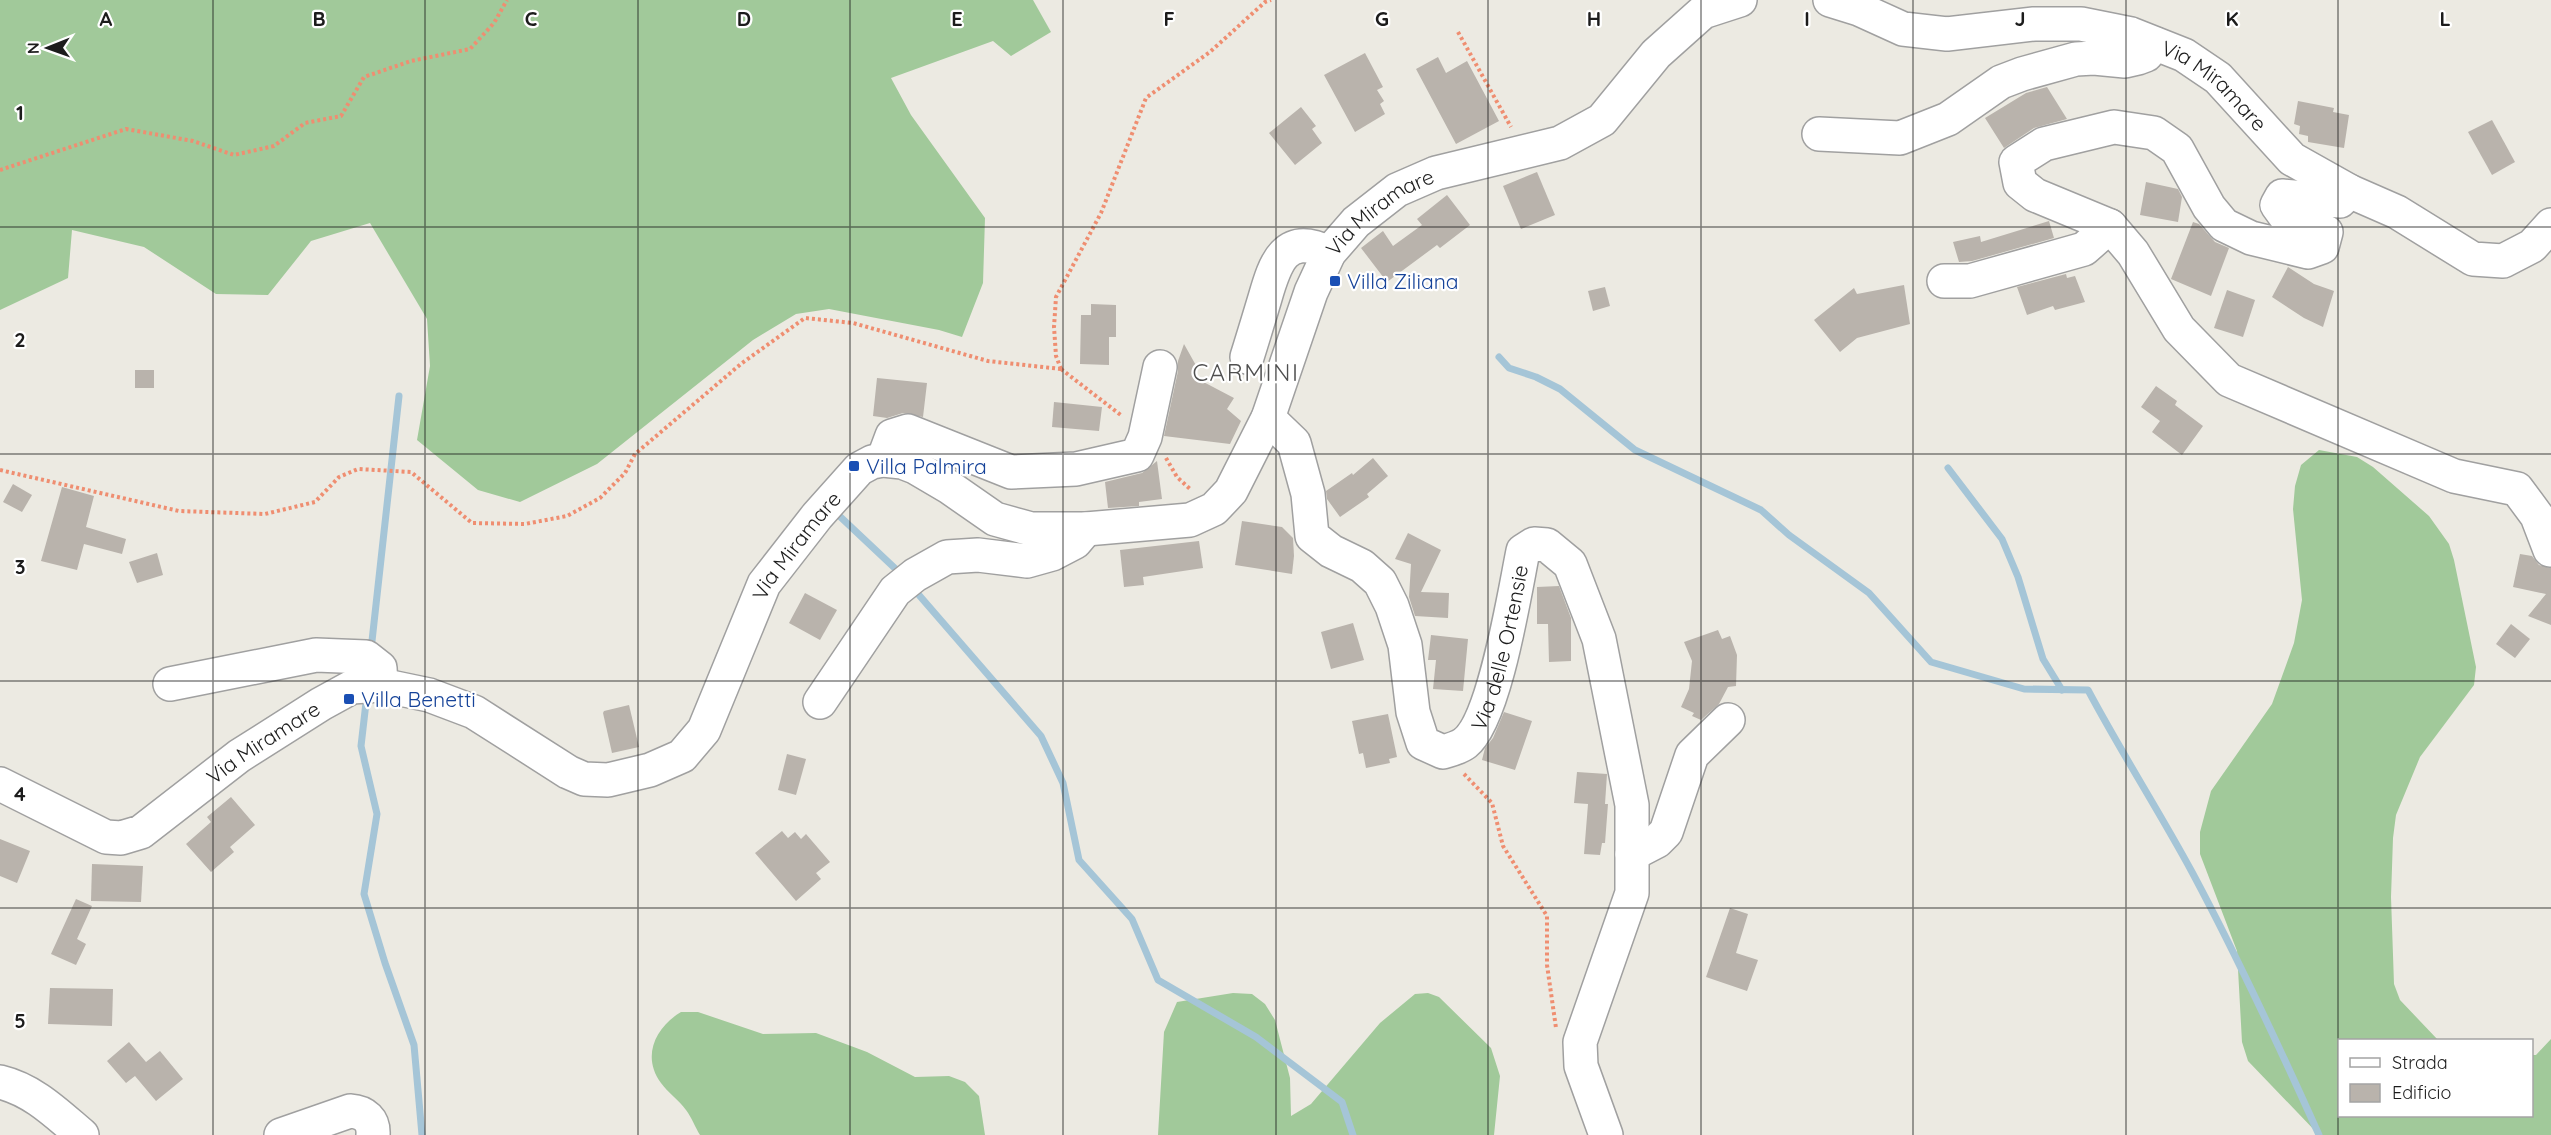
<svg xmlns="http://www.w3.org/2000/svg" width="2551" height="1135" font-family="Quicksand,sans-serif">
<rect width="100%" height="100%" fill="#eceae2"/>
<!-- forest -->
<g fill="#a1c99a">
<path d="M0,0h1033l18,32 -40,24 -18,-15 -102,37 20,37 74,103 -2,65 -21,54 -23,-7 -110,-21 -33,5 -43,26 -156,124 -77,38 -42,-12 -61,-50 13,-74 -3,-47 -57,-96 -59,18 -43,54 -52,-1 -72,-47 -72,-17 -4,48 -68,32z"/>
<path d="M2319,450l38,7 16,10 56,49 20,28 5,16 22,107 -2,18 -54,72 -24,58 -3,23 -2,59 3,87 6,16 38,40h-98v76h192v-61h4l15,-16v96h-232l-71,-74 -6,-19 -5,-91 -37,-97v-22l11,-41 61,-87 22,-61 8,-43 -9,-91 2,-23 6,-21z"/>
<path d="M1233,993l19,1 13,10 10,16 15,58 1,38 20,-12 69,-81 35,-29 13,-1 11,4 52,51 9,28 -6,59h-336l6,-103 13,-30z"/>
<path d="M681,1012h17l65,22 53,-1 51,19 48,25 34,-1 16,6 14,14 6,39h-285c-5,-8 -8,-17 -14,-25 -7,-10 -18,-17 -25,-27 -20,-27 -5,-56 20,-71z"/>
</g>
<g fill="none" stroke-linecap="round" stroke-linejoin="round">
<!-- stream -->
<g stroke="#a5c5d7" stroke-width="7">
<path d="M1499,357l10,11 27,9 24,12 75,61 126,60 28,25 80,58 62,69 93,27 64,1c33,62 71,121 104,182 46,86 87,174 127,263"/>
<path d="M1948,468l54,71 16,38 25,82 19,31"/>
<path d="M833,510l68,64"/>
<path d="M912,587l129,149 22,47 16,77 53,59 26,61 98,57 86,65 11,33"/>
<path d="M371,650l28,-254"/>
<path d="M367,694l-6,52 16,68 -13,80 21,69 29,82 8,90"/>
</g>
</g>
<!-- building -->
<g fill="#b9b3ac">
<path d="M1365,53l18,34 -6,3 7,11 -4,3 5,10 -30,18 -31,-57z"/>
<path d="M1438,57l8,16 21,-12 32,60 -43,23 -40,-75z"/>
<path d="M2047,87l20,32 -33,9 -30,20 -19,-30 41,-25z"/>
<path d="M2298,101l36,7 -1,4 16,3 -5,33 -36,-6v-6l-9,-2 1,-8 -6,-2z"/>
<path d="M1301,107l15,19 -4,3 10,14 -27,22 -26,-32z"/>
<path d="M2492,120l23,42 -23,13 -24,-43z"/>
<path d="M1537,172l18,43 -34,14 -18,-43z"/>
<path d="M2146,182l32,7 4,8 -4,25 -38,-7z"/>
<path d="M1447,195l23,30 -30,23 -3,-3 -50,37 -26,-34 22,-17 10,15 29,-21 -5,-6z"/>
<path d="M2049,221l5,17 -82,23 -13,1 -6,-20 27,-6 1,6z"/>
<path d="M2193,222l6,2 16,18 14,6 -18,48 -40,-17z"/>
<path d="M2288,267l26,17 20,7 -11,36 -19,-9 -32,-21z"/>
<path d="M2066,274l1,4 8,-2 10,26 -30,8 -2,-4 -26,9 -10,-28z"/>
<path d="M1904,285l6,39 -53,14 -17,14 -26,-32 40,-32 3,6z"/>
<path d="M1605,287l5,19 -17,5 -5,-20z"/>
<path d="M2227,290l28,10 -12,37 -29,-9z"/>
<path d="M1091,304l25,1v32h-7v28l-29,-1 1,-49h10z"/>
<path d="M1184,344l14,25 -4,8 40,21 -7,11 14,12 -11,23 -66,-8 14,-65v-10z"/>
<rect x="135" y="370" width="19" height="18"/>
<path d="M877,378l50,5 -4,34 -20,-4 -16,5 -14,-2z"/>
<path d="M2156,386l21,15 -2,4 28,21 -21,29 -30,-23 8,-11 -19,-14z"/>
<path d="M1054,402l48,5 -3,24 -47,-4z"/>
<path d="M1373,458l15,18 -21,18 2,3 -29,20 -13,-18 -1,-8 26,-18 1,2z"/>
<path d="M1157,461l5,38 -23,3v4l-31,2 -3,-26 37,-9z"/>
<path d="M13,484l19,11 -10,17 -19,-10z"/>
<path d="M62,487l32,9 -8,31 40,12 -4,15 -38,-10 -7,26 -36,-9z"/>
<path d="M1242,521l40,6 11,11 1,18 -2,18 -57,-9z"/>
<path d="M1408,533l33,17 -20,42 28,1 -1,25 -33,-2 -6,-19 2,-33 -16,-5z"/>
<path d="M1199,541l4,27 -60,9 1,8 -20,2 -4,-37z"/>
<path d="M157,553l6,22 -26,8 -8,-21z"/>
<path d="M2520,554l12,2 7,9 12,3v57l-23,-9 18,-22 -33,-7z"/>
<path d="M1559,586l12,32v43l-22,1 -1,-38h-11v-37z"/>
<path d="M805,593l32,17 -17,30 -31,-17z"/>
<path d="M1353,623l11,37 -33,9 -10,-37z"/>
<path d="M2511,624l19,15 -15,19 -19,-14z"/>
<path d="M1718,630l4,9 8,-3 7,19 -1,31 -8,1 -9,17 -18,16 -9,-4 2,-3 -13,-6 8,-18 3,-28 -8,-19z"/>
<path d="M1431,635l37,4 -5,52 -30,-2 3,-29h-8z"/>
<path d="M629,705l10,42 -27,6 -9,-40 1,-2z"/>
<path d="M1504,712l28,9 -17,49 -33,-10 3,-12 8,-10z"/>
<path d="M1388,714l9,43 -8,2 1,4 -24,5 -3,-15 -4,1 -7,-33z"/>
<path d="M787,754l19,5 -10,36 -18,-5z"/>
<path d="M1577,772l30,2 -2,30h3l-3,39h-3l-2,12 -16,-1 4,-50 -14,-1z"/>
<path d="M231,797l24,28 -25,22 4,5 -23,20 -25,-28 25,-22 -4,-5z"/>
<path d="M782,831l6,7 7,-6 6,7 5,-5 24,28 -14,11 5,6 -25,22 -41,-48z"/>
<path d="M0,839l30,12 -13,32 -17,-7z"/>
<path d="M92,864l51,2 -2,36 -50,-1z"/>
<path d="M76,899l16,7 -15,33 9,5 -10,21 -25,-11z"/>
<path d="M1730,908l18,6 -12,39 22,7 -11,31 -41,-14z"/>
<path d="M50,988l63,1 -1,37 -64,-2z"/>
<path d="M129,1042l17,20 14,-11 23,28 -27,22 -21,-25 -9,7 -19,-22z"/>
</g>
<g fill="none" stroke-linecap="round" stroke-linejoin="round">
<defs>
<g id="minor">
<path id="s1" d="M1830,0l29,9 44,20 44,5 87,-10h47l50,10 53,21 34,23 74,81 57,32 48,21 76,47 30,2 29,-15 19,-21"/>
<path d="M1819,134l81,4 48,-19 53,-37 21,-8 54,-15 18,-1 31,3 13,-3 8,-3 9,-11"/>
<path d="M2349,191l-9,10 -58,-5 -5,9 8,11 41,16 -4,15 -14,5 -57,-14 -27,-13 -15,-18 -32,-58 -23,-16 -40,-6 -70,17 -28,18 4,21 15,12 75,31 23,27 46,76 50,51 225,96 63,13 20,27 13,34"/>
<path d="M1944,281h26l114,-32 26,-23"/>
<path d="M1247,357c6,-19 12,-39 18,-59 10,-35 20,-67 64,-45"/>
<path id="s2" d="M1268,418l26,25 14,51 4,42 19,15 31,15 18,16 12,24 13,39 8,67 10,31 20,9c7,-2 17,-5 22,-9 30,-23 50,-153 58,-192l11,-7 13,1 23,19 29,75 33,166v88l-52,149 1,24 25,69"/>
<path d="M883,460l9,-24 16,-5 103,41 65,-3 61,-14 8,-18 15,-70"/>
<path d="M170,684l146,-29 50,2 14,11 1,17"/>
<path d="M820,702l75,-111 20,-16 32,-18 31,-2 49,6 25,-7 23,-12 11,-13"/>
<path id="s3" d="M0,784l106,53 15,1 20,-6 98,-76 82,-52 31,-17 29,-2 48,10 45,17 94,60 16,7 24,1 42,-10 32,-14 22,-26 60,-146 53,-68 42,-47 13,-7 11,-2 19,2 13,5 34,20 46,32 36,10h55l104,-9 24,-11 17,-18 37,-73 43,-126 18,-39 27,-31 41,-32 39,-17 124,-30 42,-23 54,-66 47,-42 37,-12"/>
<path d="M1632,854l25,-13 9,-9 26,-77 36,-35"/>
<path d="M0,1082c33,8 56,31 82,53"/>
<path d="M281,1135l69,-24c15,1 24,9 23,24"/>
</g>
</defs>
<!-- minor casing -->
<use href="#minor" stroke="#a0a0a0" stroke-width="36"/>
<!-- path -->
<g stroke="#ef8e71" stroke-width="4" stroke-dasharray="3 3" stroke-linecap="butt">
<path d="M1458,32l53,95"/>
<path d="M0,170l126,-41 67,12 41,14 40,-9 31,-23 36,-7 23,-39 47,-16 59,-12 24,-26 13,-23"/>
<path d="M1061,369l-5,-13 -2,-29 2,-30 45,-84 45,-115 64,-46 55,-50 6,-2"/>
<path d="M1061,369l61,47"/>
<path d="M1166,458l11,19 13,12"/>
<path d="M0,470l179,41 86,3 50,-12 24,-25 19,-8 53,3 61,51 53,1 42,-8 33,-18 25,-25 10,-19 107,-91 63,-45 48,5 135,38 73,8"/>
<path d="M1464,774l28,29 11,43 44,70v49l9,63"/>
</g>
<!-- minor -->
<use href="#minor" stroke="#fff" stroke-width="33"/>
</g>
<!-- grid -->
<path fill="none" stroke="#1c1c1c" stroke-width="1.5" stroke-opacity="0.55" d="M213,0v1135M425,0v1135M638,0v1135M850,0v1135M1063,0v1135M1276,0v1135M1488,0v1135M1701,0v1135M1913,0v1135M2126,0v1135M2338,0v1135M0,227h2551M0,454h2551M0,681h2551M0,908h2551"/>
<!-- markers -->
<g fill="#1a4fb4" stroke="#fff" stroke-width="2">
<rect x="1329" y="275" width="12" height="12" rx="3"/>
<rect x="848" y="460" width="12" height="12" rx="3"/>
<rect x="343" y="693" width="12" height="12" rx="3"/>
</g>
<g text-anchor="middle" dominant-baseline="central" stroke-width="4.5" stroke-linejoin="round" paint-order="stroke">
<!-- street labels -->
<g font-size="21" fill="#1c1c1c" stroke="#fff">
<text stroke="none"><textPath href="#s1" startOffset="408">Via Miramare</textPath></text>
<text stroke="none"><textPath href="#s3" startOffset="1836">Via Miramare</textPath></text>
<text stroke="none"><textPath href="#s3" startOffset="1010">Via Miramare</textPath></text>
<text stroke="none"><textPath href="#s2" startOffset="531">Via delle Ortensie</textPath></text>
<text stroke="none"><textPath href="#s3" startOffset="306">Via Miramare</textPath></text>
</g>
<!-- transit labels -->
<g font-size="21" fill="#164399" stroke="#fff" text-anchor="start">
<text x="1347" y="281">Villa Ziliana</text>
<text x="866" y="466">Villa Palmira</text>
<text x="361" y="699">Villa Benetti</text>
</g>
<!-- quarter labels -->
<g font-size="24" letter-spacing="1.5" fill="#4f4f4f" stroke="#fff">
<text x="1246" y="372">CARMINI</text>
</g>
</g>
<g font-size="20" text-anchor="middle" font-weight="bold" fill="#1c1c1c" stroke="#fff" stroke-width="4.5" stroke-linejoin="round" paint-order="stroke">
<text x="106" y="26">A</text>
<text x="319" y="26">B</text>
<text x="531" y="26">C</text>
<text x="744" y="26">D</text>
<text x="957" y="26">E</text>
<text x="1169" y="26">F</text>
<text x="1382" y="26">G</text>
<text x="1594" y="26">H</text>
<text x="1807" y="26">I</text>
<text x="2020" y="26">J</text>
<text x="2232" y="26">K</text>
<text x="2445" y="26">L</text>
<text x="20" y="120">1</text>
<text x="20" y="347">2</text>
<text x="20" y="574">3</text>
<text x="20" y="801">4</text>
<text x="20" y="1028">5</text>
</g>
<!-- legend -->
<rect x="2338" y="1039" width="195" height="78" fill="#ffffff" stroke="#a4a4a4" stroke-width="1.5"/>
<rect x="2350" y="1058" width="30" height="9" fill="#ffffff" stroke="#a4a4a4" stroke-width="1.5"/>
<text x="2392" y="1069" font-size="18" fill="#1c1c1c">Strada</text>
<rect x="2350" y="1084" width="30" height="18" fill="#b9b3ac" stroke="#a4a4a4" stroke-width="1.5"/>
<text x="2392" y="1099" font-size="18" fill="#1c1c1c">Edificio</text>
<!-- north arrow -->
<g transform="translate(48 48) rotate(269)" stroke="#ffffff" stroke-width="4.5" paint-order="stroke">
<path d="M0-4.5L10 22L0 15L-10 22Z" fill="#1c1c1c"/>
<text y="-9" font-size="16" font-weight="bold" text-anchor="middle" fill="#1c1c1c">N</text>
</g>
</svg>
